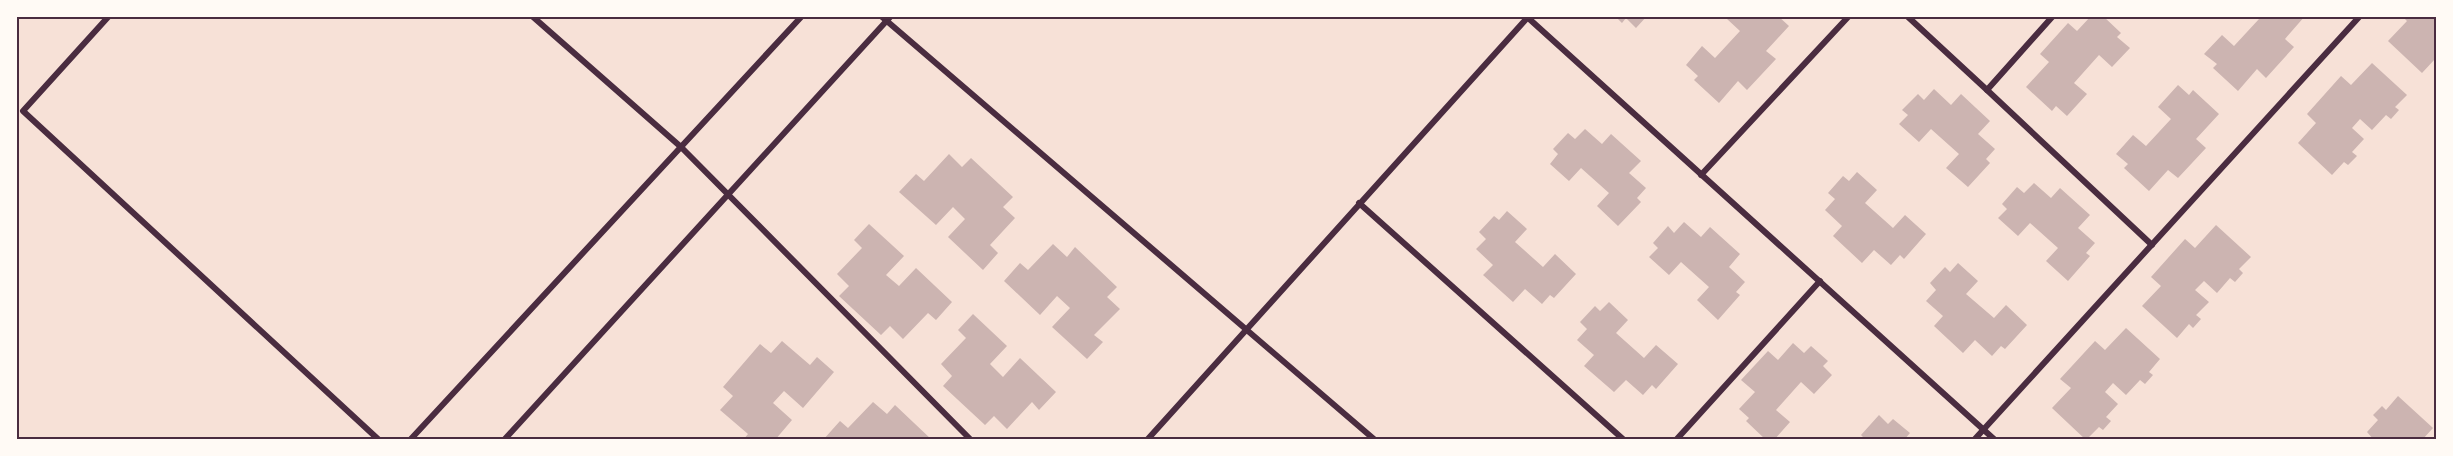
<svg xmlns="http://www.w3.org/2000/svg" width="2453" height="456" font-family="Inter,sans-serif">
<rect width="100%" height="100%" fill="#f7e1d7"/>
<!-- building -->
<g fill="#ccb4b1">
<path d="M1615,16h32l-11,12 -10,-10 -4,5z"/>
<path d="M1730,16h48l11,10 -23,25 10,8 -29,31 -9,-9 -19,22 -25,-23 4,-4 -12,-11 16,-19 13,12 25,-27 -13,-12z"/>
<path d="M2091,16h12l18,17 -4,4 13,11 -18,19 -13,-12 -25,28 13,11 -20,22 -11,-10 -4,5 -26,-24 23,-25 -9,-8 28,-31 9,8z"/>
<path d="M2257,16h48l-20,23 9,8 -28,31 -9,-9 -19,22 -25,-23 4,-4 -13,-10 18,-19 12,11 25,-27z"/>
<path d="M2402,16h34v45l-1,-2 -13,14 -34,-32 19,-20z"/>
<path d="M2372,63l35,32 -12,12 4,3 -8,9 -5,-4 -14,15 -12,-11 -8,9 12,11 -12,13 5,4 -9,9 -4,-3 -12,13 -34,-32 18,-20 -9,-9 34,-38 10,9z"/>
<path d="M2178,85l11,10 4,-5 26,24 -23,25 10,9 -28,30 -10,-8 -19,21 -25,-23 4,-4 -12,-10 17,-19 13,11 25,-27 -13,-12z"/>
<path d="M1934,89l17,16 10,-11 29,27 -12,13 17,15 -9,10 4,4 -22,24 -22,-19 13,-14 -28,-25 -12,13 -20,-18 9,-9 -6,-5 16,-16 6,6z"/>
<path d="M1585,129l17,15 9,-10 30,27 -12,12 17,15 -9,10 4,4 -23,24 -21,-20 12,-13 -28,-25 -12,13 -19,-17 8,-10 -5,-5 15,-16 7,6z"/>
<path d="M949,154l13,13 9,-9 42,39 -10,10 12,11 -25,27 8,8 -15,17 -35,-33 17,-18 -12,-12 -17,18 -37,-33 17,-18 8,7z"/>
<path d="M1857,172l20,18 -12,13 28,25 12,-13 21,19 -22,25 -4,-4 -9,10 -17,-15 -12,13 -29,-27 9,-10 -17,-16 10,-11 -7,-6 15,-17 6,5z"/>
<path d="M2034,183l17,15 9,-10 30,27 -12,13 17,15 -9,10 4,3 -22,25 -22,-20 12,-13 -28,-25 -12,13 -20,-18 9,-9 -5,-5 15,-17 7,6z"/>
<path d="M1507,211l20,18 -12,13 28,25 12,-13 21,20 -22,24 -4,-3 -8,9 -17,-15 -12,13 -30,-27 10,-10 -17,-16 10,-10 -7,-7 15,-16 5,4z"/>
<path d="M1684,222l17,15 9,-10 30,27 -11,13 16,15 -9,10 4,3 -22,25 -21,-20 12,-13 -28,-25 -12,13 -20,-18 9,-9 -5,-5 15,-17 6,7z"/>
<path d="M869,224l35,32 -18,19 13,11 17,-18 36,34 -16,18 -8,-7 -25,26 -13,-13 -9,9 -42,-39 10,-10 -12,-12 25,-26 -8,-8z"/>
<path d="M2216,225l35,32 -12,12 4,4 -8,9 -5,-4 -13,15 -13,-12 -9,9 14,12 -13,13 5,4 -8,9 -4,-4 -12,14 -35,-32 19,-20 -10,-9 34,-38 10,9z"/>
<path d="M1053,244l14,13 8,-10 42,40 -10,10 13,12 -26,26 9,7 -16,17 -35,-32 18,-19 -13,-12 -17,19 -36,-34 16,-18 8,7z"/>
<path d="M1958,263l20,18 -12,13 28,24 12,-13 21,20 -22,24 -4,-3 -9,10 -17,-16 -12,13 -29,-27 9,-10 -17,-15 10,-11 -6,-7 15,-16 5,5z"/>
<path d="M1609,302l19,18 -12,13 28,25 12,-13 22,19 -22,25 -4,-4 -9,10 -17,-15 -12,12 -30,-26 10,-11 -17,-15 10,-11 -7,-7 15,-16 5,5z"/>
<path d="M973,314l34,32 -17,18 13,13 17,-19 36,34 -17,18 -7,-8 -25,27 -13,-13 -9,9 -42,-39 9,-10 -11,-12 25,-26 -8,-8z"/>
<path d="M2126,328l34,31 -11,13 4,3 -8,9 -5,-4 -14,15 -13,-12 -8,9 13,12 -12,13 5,4 -8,9 -4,-3 -13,13 -34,-32 19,-20 -11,-9 35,-38 10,9z"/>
<path d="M782,341l28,24 7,-8 17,15 -31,36 -19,-17 -11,12 19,17 -17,20h-32l5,-6 -28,-24 13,-14 -10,-9 37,-43 11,9z"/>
<path d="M1793,343l11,10 7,-7 17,15 -5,5 9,9 -18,19 -13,-12 -25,28 14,12 -16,18h-8l-20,-19 3,-3 -10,-9 16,-17 -14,-12 27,-29 10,9z"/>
<path d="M2398,396l35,32 -11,12h-48l-7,-8 11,-12 -5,-5 9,-9 4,4z"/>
<path d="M873,402l14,12 8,-9 37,35h-109l17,-19 8,7z"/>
<path d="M1879,415l9,9 5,-5 17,14 -6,7h-38l-5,-5z"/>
</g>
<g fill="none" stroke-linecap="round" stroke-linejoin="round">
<!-- minor -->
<g stroke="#4a2c40" stroke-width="6">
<path d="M109,16l-86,95 356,329"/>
<path d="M532,16l149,131 290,293"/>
<path d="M881,16l494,424"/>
<path d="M1526,16l469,424"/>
<path d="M1907,16l80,74 66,-74"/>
<path d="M1987,90l165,155"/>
<path d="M1701,175l148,-159"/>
<path d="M1359,203l265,237"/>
<path d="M410,440l392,-424"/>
<path d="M504,440l387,-424"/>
<path d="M1147,440l381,-423"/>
<path d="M1676,440l144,-159"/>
<path d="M1974,440l386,-424"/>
</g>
</g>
<!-- border -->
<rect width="2453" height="456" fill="none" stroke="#fffaf5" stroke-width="36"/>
<rect x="18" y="18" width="2417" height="420" fill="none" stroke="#4a2c40" stroke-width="2"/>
</svg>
